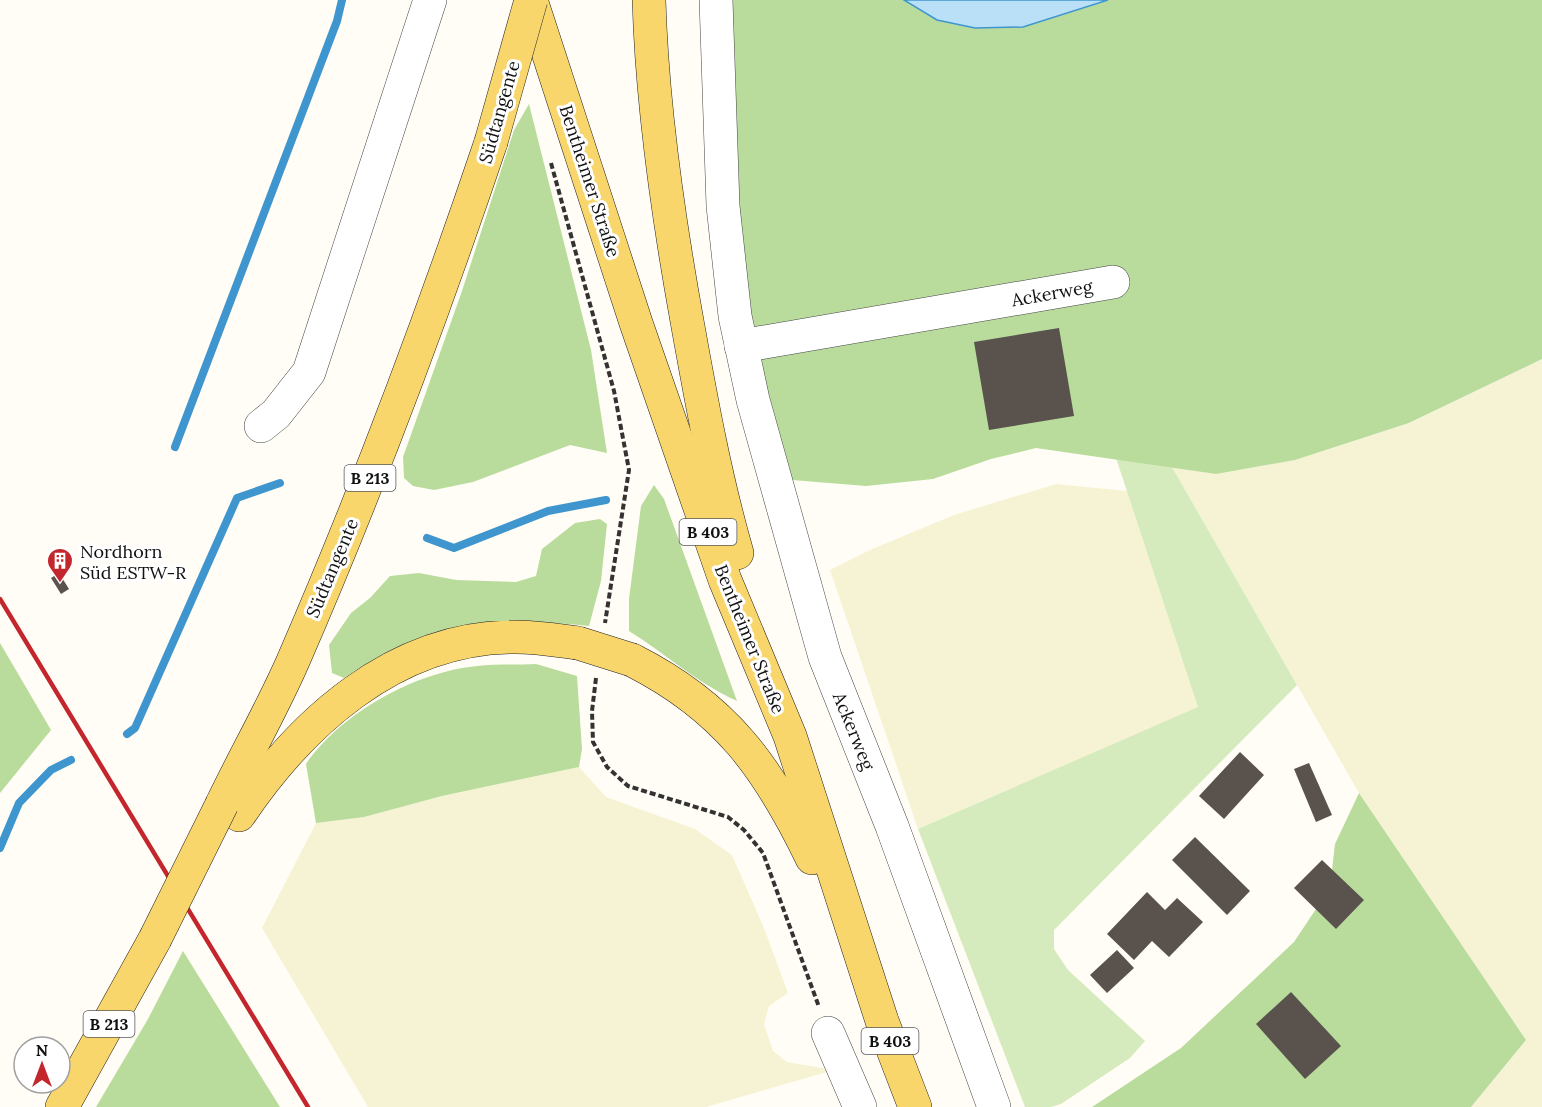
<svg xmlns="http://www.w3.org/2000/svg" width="1542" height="1107" font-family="Lora,serif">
<rect width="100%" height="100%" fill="#fffdf5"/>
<!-- farmland -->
<g fill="#f6f3d4">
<path d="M1542,359v748h-71l55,-67 -167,-247 -187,-326 44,7 79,-14 115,-37z"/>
<path d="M1056,484l71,7 72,216 -281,122 -88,-259 40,-20 84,-35z"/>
<path d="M579,767l27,30 89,32 37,26 32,73 24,65 -19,13 -5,18 9,27 14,11 47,8 -128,37h-338l-106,-179 54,-105 48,-6 78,-21z"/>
</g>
<!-- green -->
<path fill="#d5ebbd" d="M1116,458l56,9 125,218 -243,245v19l14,21 77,71 -15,17 -69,46 -10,3h-26l-107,-278 280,-122z"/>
<!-- forest -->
<g fill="#b9dc9c">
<path d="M728,0h176l33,20 86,7 86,-27h433v359l-133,64 -114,37 -79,14 -180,-26 -45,11 -58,20 -67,7 -74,-6c-8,-21 -17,-43 -22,-65 -32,-136 -35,-276 -42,-415z"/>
<path d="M529,104l62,246 16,103 -37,-8 -97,37 -39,8 -21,-4 -9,-8 -1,-21 59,-166 52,-161z"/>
<path d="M654,485l10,14 73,202c-40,-18 -71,-47 -108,-70v-32l12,-93z"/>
<path d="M600,519l7,5 -6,57 -12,45c-90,-10 -169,0 -245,52l-12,-5 -3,-28 22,-32 19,-15 20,-22 29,-3 37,7 60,2 20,-6 6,-27 33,-26z"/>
<path d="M0,643l51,87 -51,63z"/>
<path d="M536,664l41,12 5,73 -3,18 -137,29 -78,21 -48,6 -10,-59c35,-51 109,-92 171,-98 19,-2 39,-1 59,-2z"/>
<path d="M1359,793l167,247 -55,67h-379l89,-59 113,-106 36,-54 5,-44z"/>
<path d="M183,951l97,156h-184l52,-88z"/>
</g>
<!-- water -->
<path fill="#b9e0f7" stroke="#3f96cf" stroke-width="1.5" d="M904,0h204l-85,27 -48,1 -38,-8z"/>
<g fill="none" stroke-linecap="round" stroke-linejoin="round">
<!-- stream -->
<g stroke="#3f96cf" stroke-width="8">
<path d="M175,447l162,-426 5,-21"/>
<path d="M427,538l27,10 94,-37 58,-11"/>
<path d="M127,734l8,-6 102,-230 43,-15"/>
<path d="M0,848l19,-45 32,-33 20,-10"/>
</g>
</g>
<!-- building -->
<g fill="#5a524d">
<path d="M1059,328l15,88 -85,14 -15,-88z"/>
<path d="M59,573l10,16 -8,5 -10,-16z"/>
<path d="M1240,752l24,23 -40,44 -25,-23z"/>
<path d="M1309,763l23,52 -16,7 -22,-53z"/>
<path d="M1195,837l55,54 -23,24 -55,-55z"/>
<path d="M1322,860l42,40 -28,29 -42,-41z"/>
<path d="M1147,892l18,18 12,-12 26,24 -34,35 -17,-16 -18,19 -27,-26z"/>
<path d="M1117,950l17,18 -27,25 -17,-18z"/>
<path d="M1291,992l50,54 -36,33 -49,-55z"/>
</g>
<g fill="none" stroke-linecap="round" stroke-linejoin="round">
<defs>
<g id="minor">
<path d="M716,0l7,206 12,110 18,84 72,257 67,169 102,281"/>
<path d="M741,346l372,-64"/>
<path d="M261,426l15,-12 33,-42 121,-372"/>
<path d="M828,1033l32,74"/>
</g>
<g id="major">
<path d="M531,0l105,323 89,257 65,156 92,285 33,86"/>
<path d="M649,0c3,107 19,216 38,321 14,78 28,156 50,232"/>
<path d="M632,660c93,47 136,107 180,198"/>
<path d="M222,804c23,-48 50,-95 71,-143 74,-170 139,-344 198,-519"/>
<path d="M239,815c62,-92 154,-176 271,-178 23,-1 45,3 68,6"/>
<path d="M62,1107l93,-168"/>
</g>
</defs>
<!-- minor casing -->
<use href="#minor" stroke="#444" stroke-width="34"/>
<!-- major casing -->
<use href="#major" stroke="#222" stroke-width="34"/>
<!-- path -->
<g stroke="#333" stroke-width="4" stroke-dasharray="6 3" stroke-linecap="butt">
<path d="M551,163l63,228 15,79 -24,153"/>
<path d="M596,678l-4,33 1,31 14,25 21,19 100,31 16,13 19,23 56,154"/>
</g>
<!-- minor -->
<use href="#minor" stroke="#fff" stroke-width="33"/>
<!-- major -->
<use href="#major" stroke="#f9d66b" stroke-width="33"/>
<!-- rail -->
<path stroke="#c4262e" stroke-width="4.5" d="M0,599l308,508"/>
<defs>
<g id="major-bridge">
<path d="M491,142l40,-142"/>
<path d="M578,643l54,17"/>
<path d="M155,939l67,-135"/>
</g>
</defs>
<!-- major-bridge casing -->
<use href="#major-bridge" stroke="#222" stroke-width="34" stroke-linecap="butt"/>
<!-- major-bridge -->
<use href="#major-bridge" stroke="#f9d66b" stroke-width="33"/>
</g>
<!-- icons -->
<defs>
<symbol id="building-pin" viewBox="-11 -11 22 30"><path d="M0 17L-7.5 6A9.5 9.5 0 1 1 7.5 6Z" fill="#c4262e" stroke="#fff"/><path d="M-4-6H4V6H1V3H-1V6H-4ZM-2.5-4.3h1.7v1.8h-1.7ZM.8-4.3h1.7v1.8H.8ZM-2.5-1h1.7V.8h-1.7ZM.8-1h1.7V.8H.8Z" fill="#fff"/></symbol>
</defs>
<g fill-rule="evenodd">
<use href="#building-pin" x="45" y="546" width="30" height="40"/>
</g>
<g text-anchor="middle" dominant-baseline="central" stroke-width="6" stroke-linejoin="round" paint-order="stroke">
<!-- shield labels -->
<g fill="#fff" stroke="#585858" stroke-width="1.5">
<rect x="344.5" y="465" width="51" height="26" rx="4.5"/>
<rect x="679.5" y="519" width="57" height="26" rx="4.5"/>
<rect x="83.5" y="1011" width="51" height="26" rx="4.5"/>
<rect x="861.5" y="1028" width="57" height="26" rx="4.5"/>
</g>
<g font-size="16" font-weight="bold" fill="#111">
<text x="370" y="478">B 213</text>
<text x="708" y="532">B 403</text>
<text x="109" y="1024">B 213</text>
<text x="890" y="1041">B 403</text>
</g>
<!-- street labels -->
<g font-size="18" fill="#111" stroke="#fff">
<text transform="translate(499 112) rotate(-74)">Südtangente</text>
<text transform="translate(590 181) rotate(72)">Bentheimer Straße</text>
<text transform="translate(1052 293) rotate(-10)">Ackerweg</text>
<text transform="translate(332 568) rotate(-67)">Südtangente</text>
<text transform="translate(750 639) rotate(68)">Bentheimer Straße</text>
<text transform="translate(854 731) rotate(68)">Ackerweg</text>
</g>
<!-- poi labels -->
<g font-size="18" fill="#111" stroke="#fff" text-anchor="start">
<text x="80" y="551">Nordhorn<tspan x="80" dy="21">Süd ESTW-R</tspan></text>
</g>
</g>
<!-- north arrow -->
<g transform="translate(42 1065)"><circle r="28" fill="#ffffff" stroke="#a0a0a0" stroke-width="1.5"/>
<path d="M0-4.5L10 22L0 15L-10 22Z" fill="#c4262e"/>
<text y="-9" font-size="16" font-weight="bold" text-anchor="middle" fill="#111111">N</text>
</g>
</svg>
